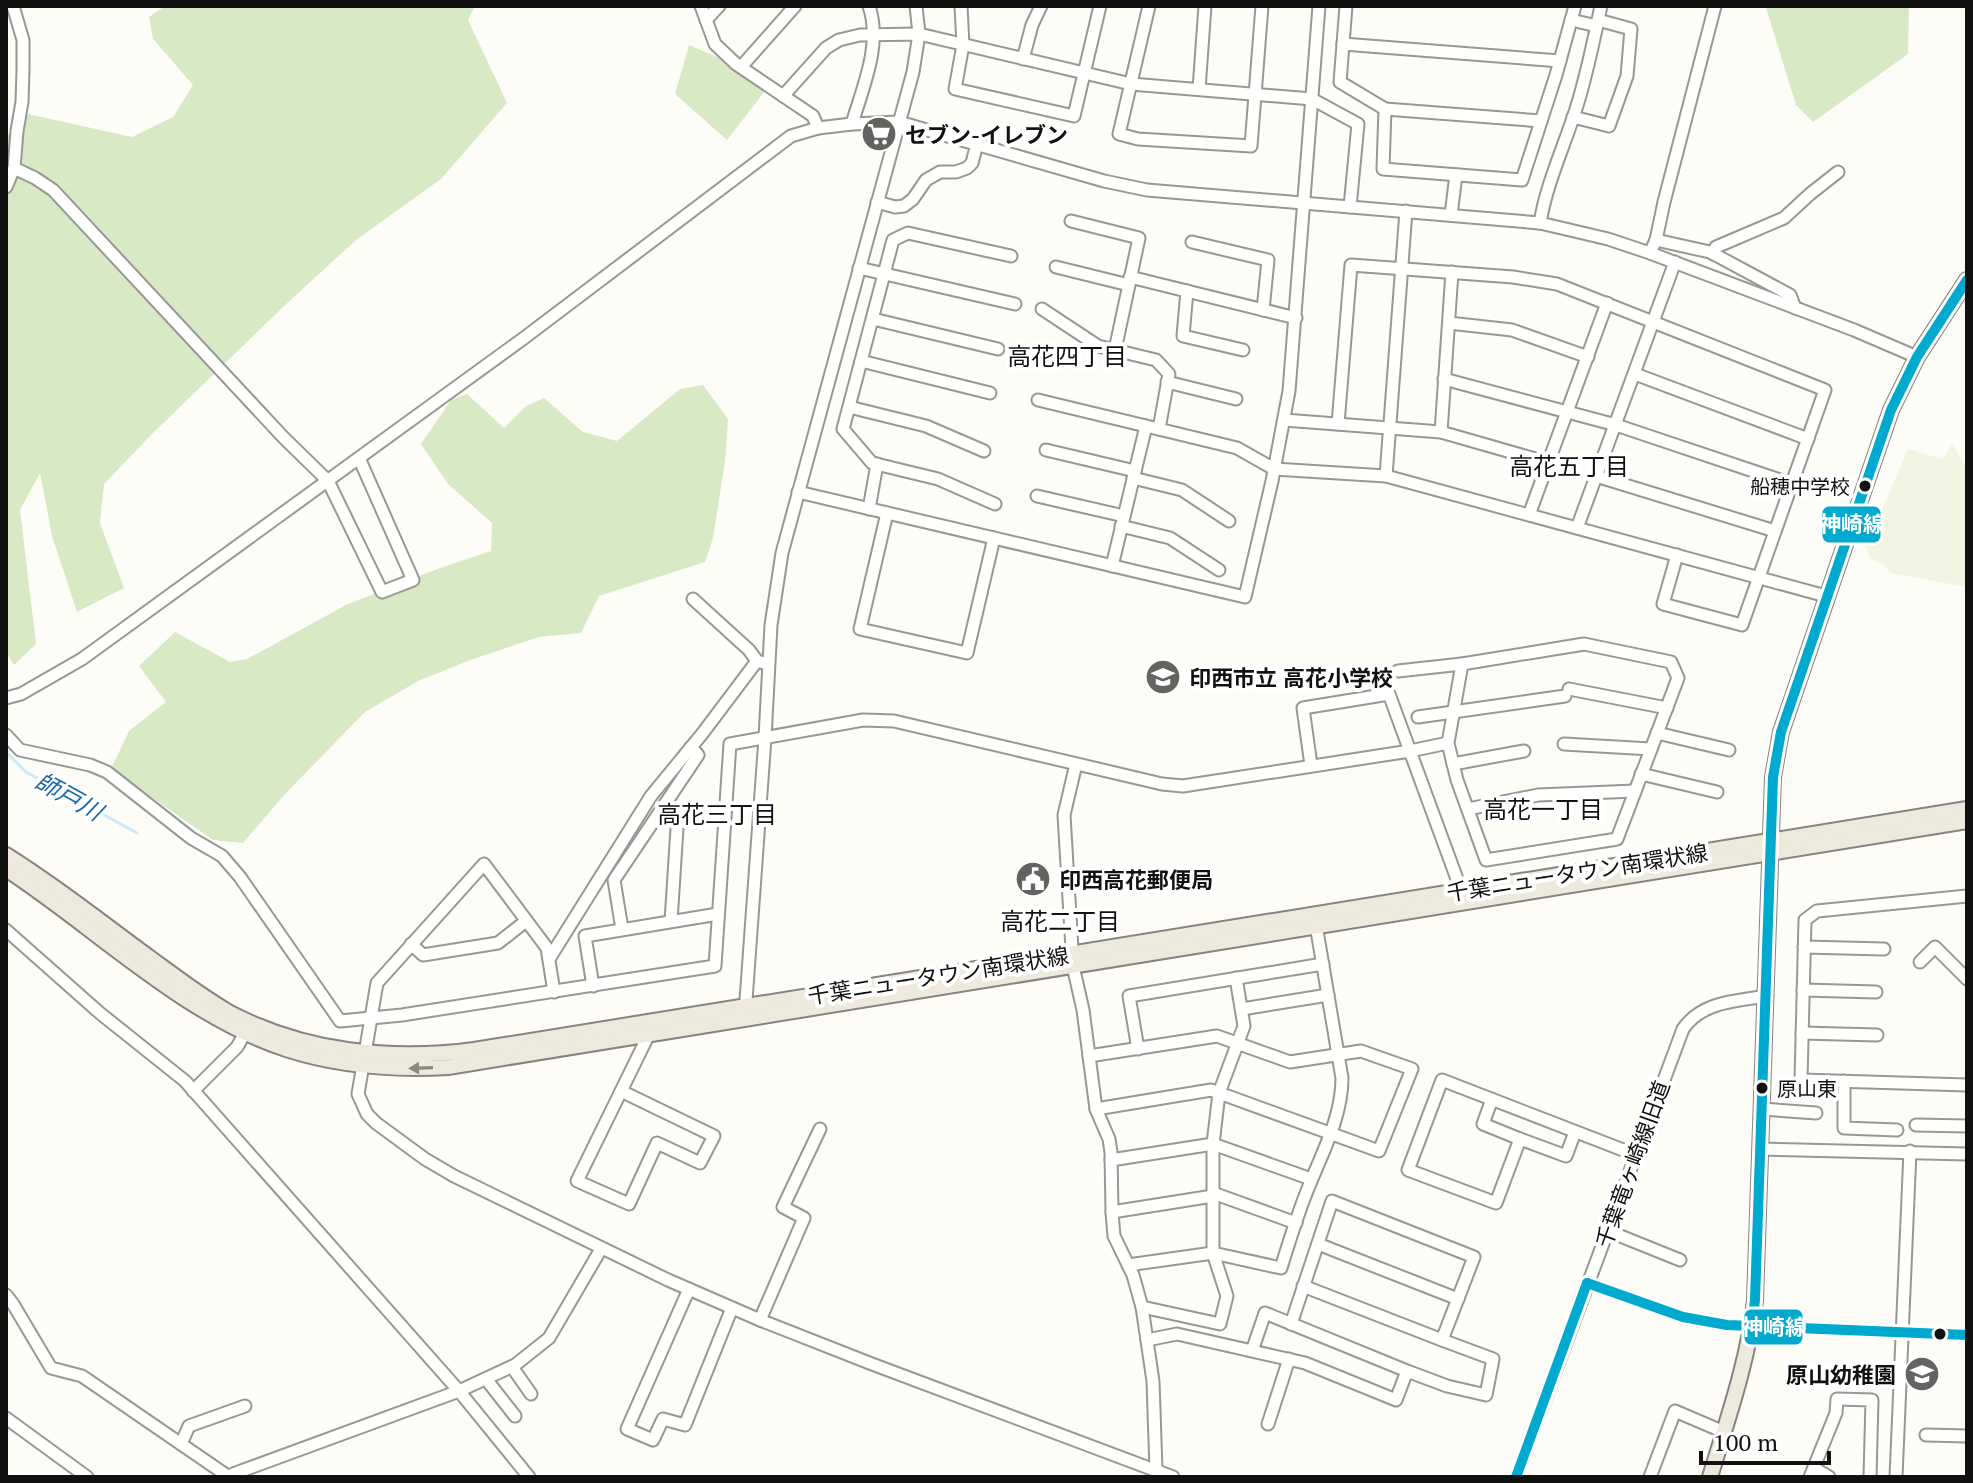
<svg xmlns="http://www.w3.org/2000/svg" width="1973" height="1483" font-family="'PT Serif','Noto Sans JP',serif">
<rect width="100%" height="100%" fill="#fdfcf7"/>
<!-- forest -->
<g fill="#d8eac5">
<path d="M165,6h310l-7,14 39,83 -66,76 -85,61 -74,68 -129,125 -49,51 -4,39 24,65 -47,24 -25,-76 -12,-63 -20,37 16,134 -22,21 -8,-13v-515l22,-23 104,23 41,-20 20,-32 -40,-46 -4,-22z"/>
<path d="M1763,6h146l-1,48 -95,68 -17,-17 -30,-97z"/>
<path d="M689,45l28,12 48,34 -38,49 -52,-46z"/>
<path d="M703,385l25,34 -3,42 -12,77 -8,24 -106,34 -18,37 -42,4 -66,22 -55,22 -53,31 -80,82 -42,49 -30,-3 -102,-71 18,-38 37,-29 -27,-36 36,-34 55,30 17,-3 99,-54 94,-37 51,-17 1,-28 -44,-39 -27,-40 30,-44 16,-6 37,34 22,-22 18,-8 39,34 34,9 63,-52z"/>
</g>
<!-- pitch -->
<path fill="#f0f6e1" d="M1952,444l15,24v119l-76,-14 -8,-9 -13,-5 -4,-12 42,-98 35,10z"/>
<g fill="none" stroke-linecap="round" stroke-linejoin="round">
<!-- stream -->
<path stroke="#cde8f7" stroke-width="3" d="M6,752l20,20 111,61"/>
<defs>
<g id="minor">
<path d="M701,6l14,38 21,20 77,52 5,12"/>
<path d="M961,6l2,39 -8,44 119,27 26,-110"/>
<path d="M1149,6l-30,128 19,5 113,7 11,-140"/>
<path d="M1346,6l-6,76 45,27 -2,60 139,11 34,-105 19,-69"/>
<path d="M706,20l13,-14"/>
<path d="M1571,20l26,6"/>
<path d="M1343,44l217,17"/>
<path d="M1023,59l9,-34 9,-19"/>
<path d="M741,67l54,-61"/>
<path d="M1199,89l6,-83"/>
<path d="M783,96l43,-48 13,-8 21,-5 59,-1 212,50 181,15 46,25 -8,83"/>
<path d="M1385,109l156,12"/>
<path d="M1573,117l36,9 18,-50 4,-47 -33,-9"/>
<path d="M852,124c11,-38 30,-79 17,-118"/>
<path d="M14,168l21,10 18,12 230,247 45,44 54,111 31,-12 -54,-122"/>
<path d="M6,187l8,-19 3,-37 5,-29 1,-32v-30l-10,-34"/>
<path d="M877,202l18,5 9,-1 9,-7 13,-19 14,-8h16l11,-4 5,-5 5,-19"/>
<path d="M1451,215l5,-40"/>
<path d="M1071,221l68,17 -24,112"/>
<path d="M1540,223c6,-37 22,-72 34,-108 12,-35 19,-72 27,-109"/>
<path d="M1656,240l54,12 80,43 5,13"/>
<path d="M1192,242l76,18 -5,50"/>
<path d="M1650,253l6,-13 8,-38 51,-196"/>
<path d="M1713,254l3,-7 68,-29 26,-24 28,-22"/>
<path d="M1056,267l73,18"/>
<path d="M859,268l156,36"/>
<path d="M1130,277l166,41"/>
<path d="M1187,291l-4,45 60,14"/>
<path d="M1042,309l56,37 58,14 13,14 -10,55"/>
<path d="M873,319l125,30"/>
<path d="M1449,323l63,7 76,27"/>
<path d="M861,361l129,32"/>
<path d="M1635,374l173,65"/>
<path d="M1444,379l172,46 176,59"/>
<path d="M1167,382l69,17"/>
<path d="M1038,400l108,26"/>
<path d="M849,407l77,19 58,25"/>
<path d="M1284,420l157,12 108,31"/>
<path d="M1338,424l13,-159 162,12 44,7 268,106 -83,235 -79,-21 14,-49"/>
<path d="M1441,432l11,-160"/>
<path d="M1046,450l89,21"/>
<path d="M1386,476l20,-265"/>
<path d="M1596,476l179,55"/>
<path d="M1133,478l49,12 47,31"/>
<path d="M798,492l447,105 27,-116 17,-90 30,-385"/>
<path d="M1037,496l87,20"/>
<path d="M995,504l-57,-25 -66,-16 -29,-34 50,-189 15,-7 103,23"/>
<path d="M869,509l8,-45"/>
<path d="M887,513l-27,116 107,24 27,-115"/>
<path d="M1529,515l78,-212"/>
<path d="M1121,526l49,12 49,32"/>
<path d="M1577,528l98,-266"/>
<path d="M1112,566l34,-140 91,22 37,21 112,7 440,120"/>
<path d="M693,599l56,51 8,11 7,2"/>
<path d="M1398,671l64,-7"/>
<path d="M1569,689l98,19"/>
<path d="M6,698l15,-4 61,-35 442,-321 267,-202 27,-8 34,-4 47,-2 205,59 43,9 393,33 68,16 42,14 204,77 63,27"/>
<path d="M1418,717l147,-21"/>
<path d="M1657,733l72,17"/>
<path d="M6,735l14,15 70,15 17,7 84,66 31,18 18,21 100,144 62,-6 313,-49 15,-222 133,-24 31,1 268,63 21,2 227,-35 38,-8 9,37 29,80 131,-21 61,-161 -7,-16 -87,-18 -122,20 -14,79"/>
<path d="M1564,744l87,5"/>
<path d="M1076,764l-12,51 9,151 10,44 13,99 13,30 2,13 1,60 2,24 19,39 9,32 11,74 3,89"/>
<path d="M1453,764l71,-13"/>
<path d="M1311,765l-8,-57 86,-14 75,204"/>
<path d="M1641,774l76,18"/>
<path d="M665,804l13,9 -7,108"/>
<path d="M1468,809l70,-14 97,-4"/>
<path d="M1967,896l-150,15 -12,9 -4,160 166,5"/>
<path d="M622,929l-8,-49 84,-125 -7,-8"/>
<path d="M6,930l95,84 84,67 274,310 70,86"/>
<path d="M411,944l12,11 75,-12 28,-22"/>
<path d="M1804,947l80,2"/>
<path d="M549,959l102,-163 51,-62 55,-73"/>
<path d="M1920,962l15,-15 32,32"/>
<path d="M593,986l-8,-50 133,-22"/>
<path d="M1803,990l73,2"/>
<path d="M554,992l-7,-44 -63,-84 -107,119 -19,111 9,20 9,9 49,36 29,17 214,104 92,40 112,44 301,113"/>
<path d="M1242,1009l86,-14"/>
<path d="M745,1014l20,-276 6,-113 11,-72 131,-481 6,-38 -3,-28"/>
<path d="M1802,1033l75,2"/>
<path d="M1138,1049l-9,-53 194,-32"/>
<path d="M1089,1056l128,-20 73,26 71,-11 51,18 -33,82 -168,-61 -115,19"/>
<path d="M1844,1081v47l53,2"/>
<path d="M193,1091l44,-44 12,-21"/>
<path d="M621,1091l93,45 -14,27 -43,-20 -28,61 -52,-23 72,-147"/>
<path d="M1492,1099l-9,25 37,15 -24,64 -88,-33 34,-90 194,75"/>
<path d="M1762,1109l54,4"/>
<path d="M1916,1125l51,1"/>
<path d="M1520,1139l46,17 9,-24"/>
<path d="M1760,1149l207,5"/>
<path d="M1111,1160l102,-16 98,35"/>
<path d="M1213,1193l83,30"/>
<path d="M1112,1212l101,-16"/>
<path d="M1608,1231l72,29"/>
<path d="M1318,1244l140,55"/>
<path d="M1128,1265l85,-12 68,15c8,-26 16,-52 26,-77 14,-36 35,-73 35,-113l-27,-159"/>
<path d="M1587,1283l96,34 44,8 240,10"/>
<path d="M689,1289l-62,140 26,11 10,-21 22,6 47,-117"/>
<path d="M6,1295l7,9 38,64 31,8 147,101"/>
<path d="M1142,1307l78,17 7,-28 -14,-43v-109l6,-51 25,-67 -8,-48"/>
<path d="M760,1320l44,-102 -21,-11 37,-78"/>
<path d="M1291,1324l41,-123 142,56 -32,83 -139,-54"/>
<path d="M1147,1340l30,-6 128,29 91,37 11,-29 -142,-58 -13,38"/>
<path d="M512,1367l19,27"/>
<path d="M1407,1371l40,15 39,9 7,-36 -51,-19"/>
<path d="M486,1379l29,37"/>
<path d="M6,1418l81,59"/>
<path d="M1268,1424l21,-65"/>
<path d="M1926,1435l41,1"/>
<path d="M181,1444l8,-18 56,-20"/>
<path d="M1814,1468l15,9"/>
<path d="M230,1477l3,-3 226,-83 56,-26 34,-27 52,-89"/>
<path d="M1516,1477l167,-448c19,-28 54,-28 84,-33"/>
<path d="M1650,1477l25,-66 49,21"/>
<path d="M1810,1477l26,-64 1,-14 35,1 -2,77"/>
<path d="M1896,1477l14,-326"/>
</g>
<g id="major">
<path d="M6,855c50,31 96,68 144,103 26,19 52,39 80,55 75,39 161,48 244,37l1493,-241"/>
<path d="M6,869c89,58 178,147 280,180 52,17 107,21 162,18l1519,-246"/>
<path d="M1710,1477c18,-59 38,-116 45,-177l18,-523 8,-45 110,-322 26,-53 50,-77"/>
</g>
</defs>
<!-- minor casing -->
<use href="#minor" stroke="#979795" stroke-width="15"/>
<!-- major casing -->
<use href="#major" stroke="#858482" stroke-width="18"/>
<!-- minor -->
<use href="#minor" stroke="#fffffe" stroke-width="11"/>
<!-- major -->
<use href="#major" stroke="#ede9dc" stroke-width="14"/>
<defs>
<g id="bus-1">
<path d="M1587,1283l96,34 44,8 240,10"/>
<path d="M1752,1327l3,-27 18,-523 8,-45 110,-322 26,-53 50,-77"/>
<path d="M1516,1477l71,-194"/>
</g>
</defs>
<!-- bus-1 casing -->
<use href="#bus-1" stroke="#fff" stroke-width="16"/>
<!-- bus-1 -->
<use href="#bus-1" stroke="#00a9ce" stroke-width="10"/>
</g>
<!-- one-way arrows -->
<defs><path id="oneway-solid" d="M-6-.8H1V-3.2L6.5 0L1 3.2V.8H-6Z" transform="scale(2)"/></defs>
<use fill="#8a8881" href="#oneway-solid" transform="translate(421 1068) rotate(178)"/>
<!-- icons -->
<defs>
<symbol id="supermarket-disc" viewBox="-11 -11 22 22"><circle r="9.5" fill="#646362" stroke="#fff"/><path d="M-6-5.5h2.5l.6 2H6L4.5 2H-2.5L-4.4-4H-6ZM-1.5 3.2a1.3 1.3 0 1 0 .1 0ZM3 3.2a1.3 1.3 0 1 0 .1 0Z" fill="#fff"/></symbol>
<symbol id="school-disc" viewBox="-11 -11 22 22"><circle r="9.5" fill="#646362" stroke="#fff"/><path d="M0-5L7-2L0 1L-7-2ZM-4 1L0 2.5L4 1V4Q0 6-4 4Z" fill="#fff"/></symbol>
<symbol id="civic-disc" viewBox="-11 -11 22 22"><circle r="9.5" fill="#646362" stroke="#fff"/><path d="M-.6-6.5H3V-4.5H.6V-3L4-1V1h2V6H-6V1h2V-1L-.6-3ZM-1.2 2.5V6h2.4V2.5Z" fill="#fff"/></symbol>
</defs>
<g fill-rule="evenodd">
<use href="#supermarket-disc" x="859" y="114" width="40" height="40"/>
<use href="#school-disc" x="1143" y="657" width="40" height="40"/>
<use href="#civic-disc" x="1013" y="859" width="40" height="40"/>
<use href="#school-disc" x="1902" y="1354" width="40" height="40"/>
</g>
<!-- markers -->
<g fill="#111" stroke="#fff" stroke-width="3">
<circle cx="1865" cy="486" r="7"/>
<circle cx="1762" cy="1088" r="7"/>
<circle cx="1940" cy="1334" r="7"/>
</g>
<g text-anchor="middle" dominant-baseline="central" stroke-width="8" stroke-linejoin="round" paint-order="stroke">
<!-- bus labels -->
<g font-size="20" fill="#111" stroke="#fff" text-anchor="end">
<text x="1850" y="486">船穂中学校</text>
<text x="1777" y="1088" text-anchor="start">原山東</text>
</g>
<!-- poi labels -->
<g font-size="22" font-weight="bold" fill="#111" stroke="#fff" text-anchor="start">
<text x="905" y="134">セブン-イレブン</text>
<text x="1189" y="677">印西市立 高花小学校</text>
<text x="1059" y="879">印西高花郵便局</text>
<text x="1896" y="1374" text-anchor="end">原山幼稚園</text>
</g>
<!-- street labels -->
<g font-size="22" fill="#111" stroke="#fff">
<text transform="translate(1577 872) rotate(-9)">千葉ニュータウン南環状線</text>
<text transform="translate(938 975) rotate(-9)">千葉ニュータウン南環状線</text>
<text transform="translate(1632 1164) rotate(-70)">千葉竜ヶ崎線旧道</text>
</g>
<!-- neighbourhood labels -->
<g font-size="24" fill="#111" stroke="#fff">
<text x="1067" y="356">高花四丁目</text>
<text x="1569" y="466">高花五丁目</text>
<text x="1543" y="809">高花一丁目</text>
<text x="717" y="814">高花三丁目</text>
<text x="1060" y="921">高花二丁目</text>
</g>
<!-- water labels -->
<g font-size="24" font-style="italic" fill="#1768a6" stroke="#fff">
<text transform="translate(69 796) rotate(29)">師戸川</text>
</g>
</g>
<g stroke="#fff" stroke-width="3">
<rect x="1821" y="505" width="61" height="39" rx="8" fill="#00a9ce"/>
<rect x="1743" y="1308" width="61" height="38" rx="8" fill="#00a9ce"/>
</g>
<g font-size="22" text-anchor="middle" font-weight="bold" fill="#fff">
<text x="1852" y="532">神崎線</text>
<text x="1774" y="1335">神崎線</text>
</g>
<!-- border -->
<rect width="1973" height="1483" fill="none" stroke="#111111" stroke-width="16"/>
<!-- scale -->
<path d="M1701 1451v12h128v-12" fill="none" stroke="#111111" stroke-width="4"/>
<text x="1713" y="1451" font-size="24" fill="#111111" stroke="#ffffff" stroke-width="6" paint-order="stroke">100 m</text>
</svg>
